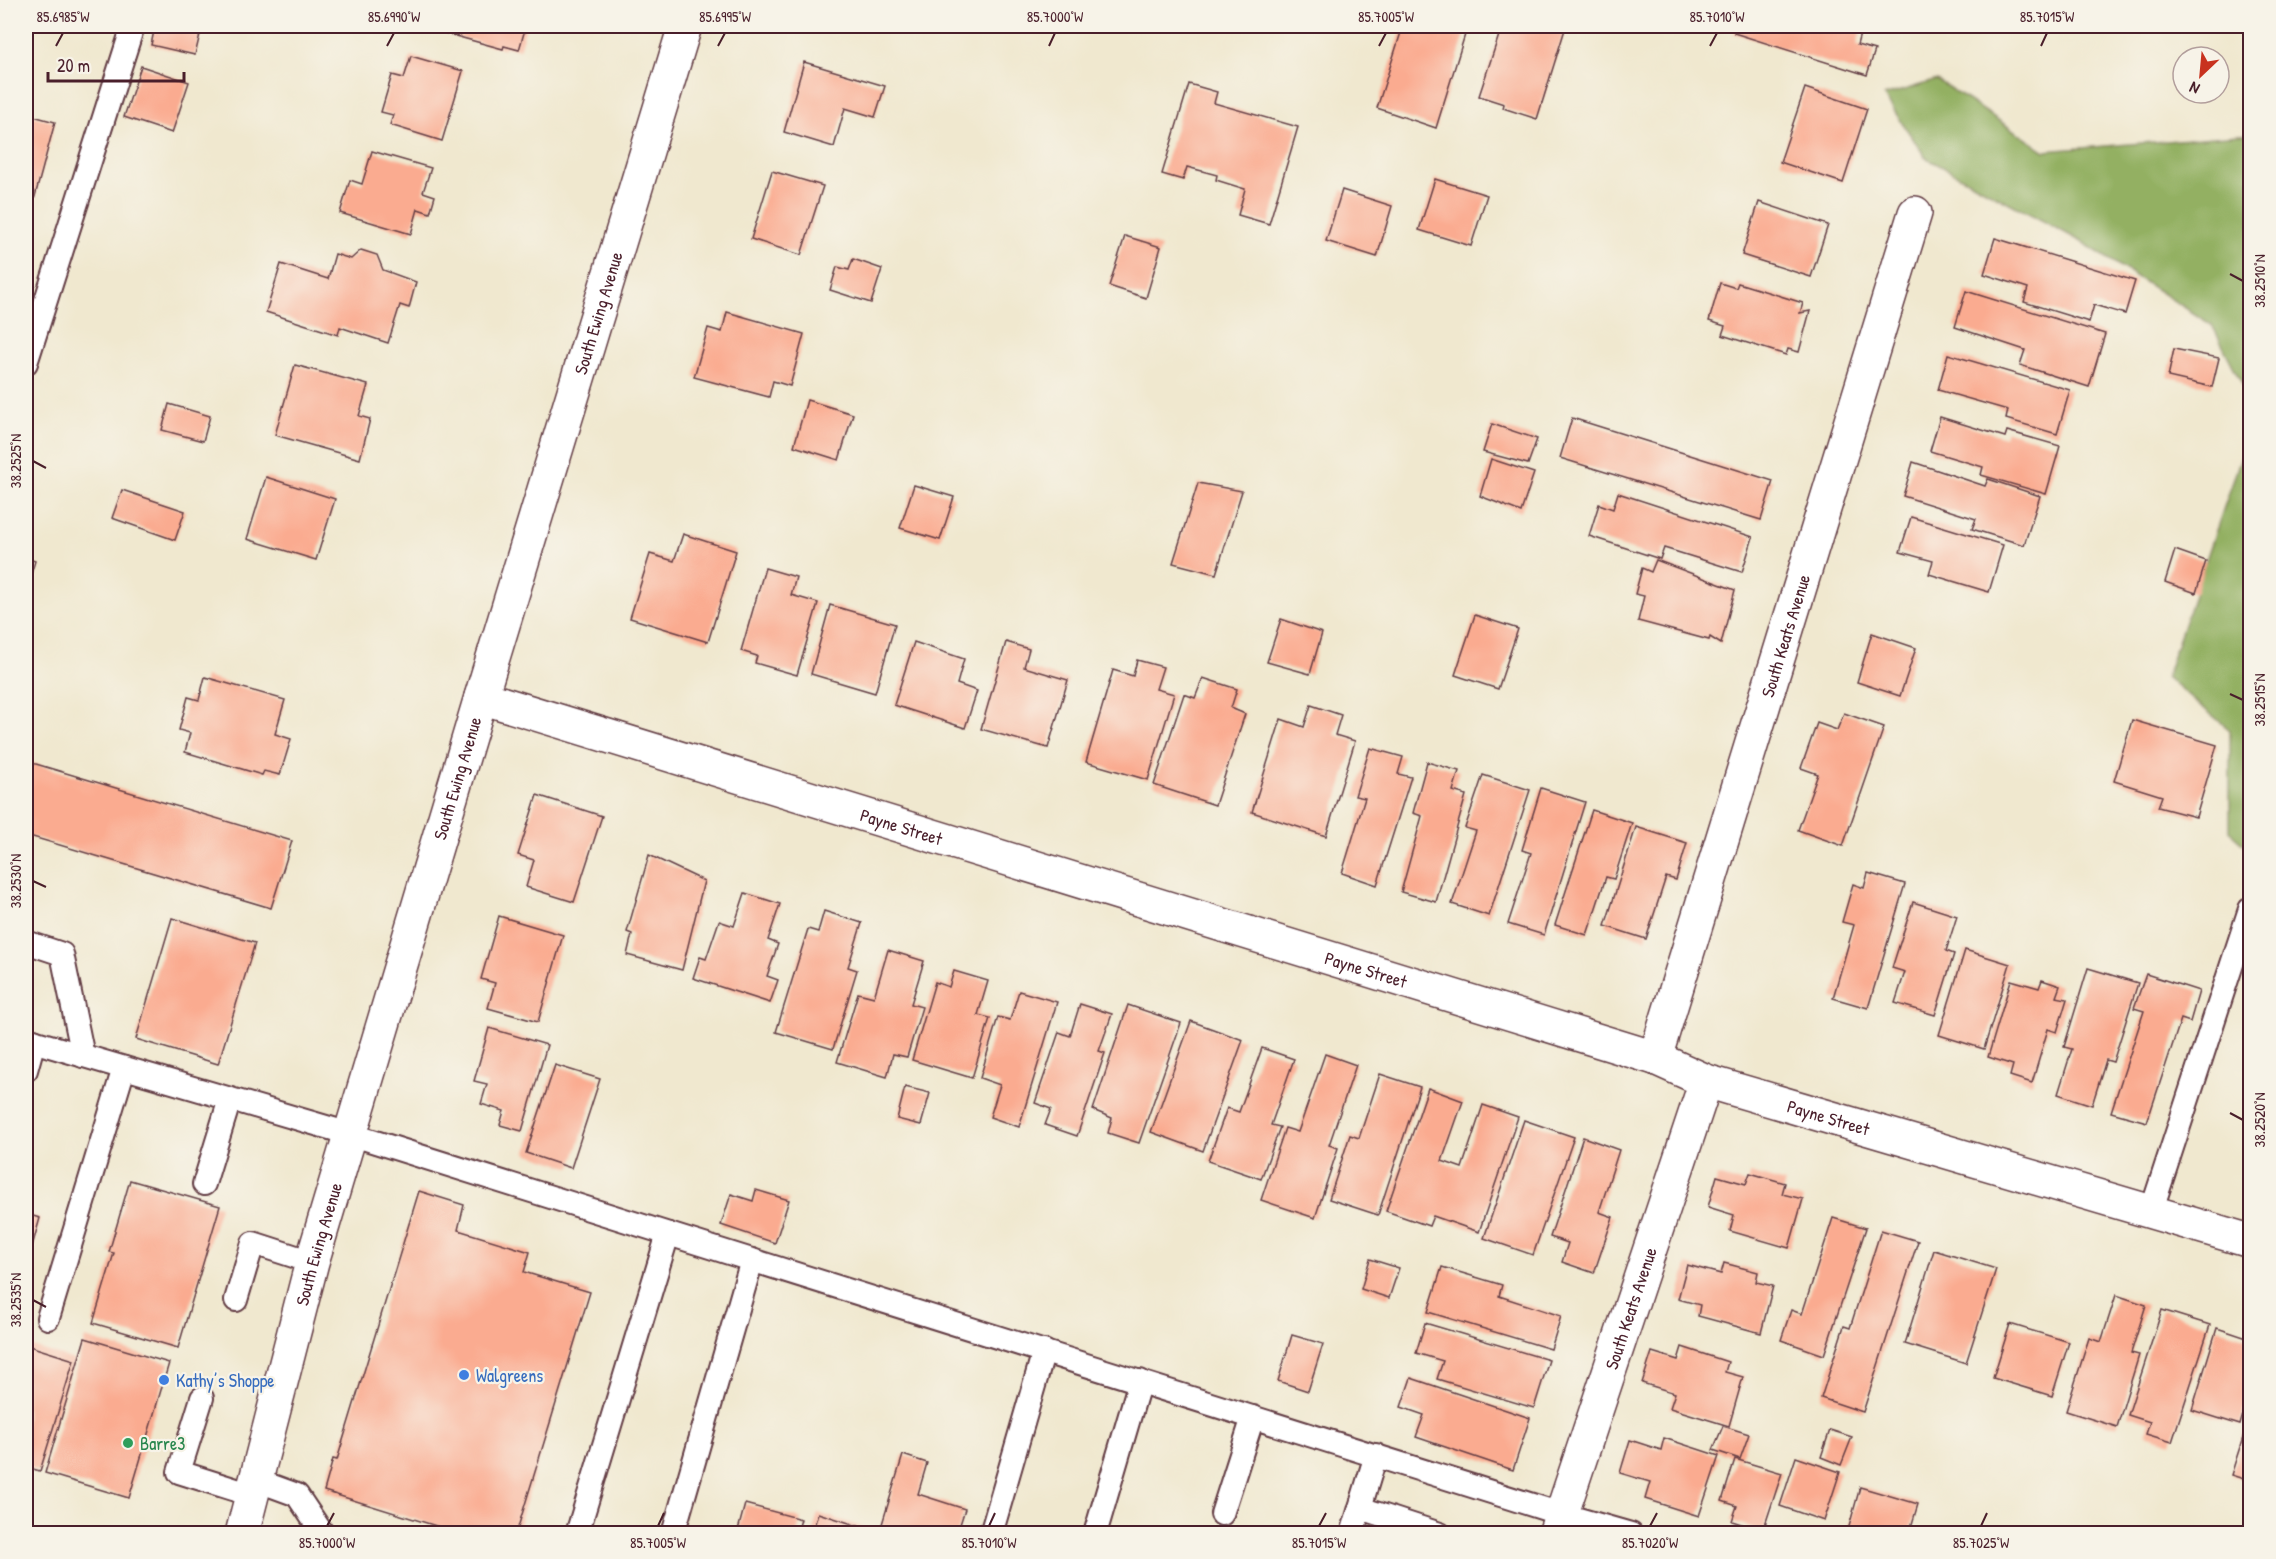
<svg xmlns="http://www.w3.org/2000/svg" width="2276" height="1559" font-family="'Patrick Hand',sans-serif">
<rect width="100%" height="100%" fill="#f7f3e8"/>
<filter id="ink" filterUnits="userSpaceOnUse"><feTurbulence type="fractalNoise" baseFrequency=".0167" numOctaves="2"/><feDisplacementMap in="SourceGraphic" scale="12" xChannelSelector="R" yChannelSelector="G"/><feConvolveMatrix kernelMatrix="1 2 1 2 8 2 1 2 1" color-interpolation-filters="sRGB"/></filter>
<filter id="wash" filterUnits="userSpaceOnUse"><feTurbulence type="fractalNoise" baseFrequency=".008" numOctaves="4" result="noise"/><feDisplacementMap in="SourceGraphic" scale="24" xChannelSelector="R" yChannelSelector="G"/><feGaussianBlur stdDeviation="1.35" result="paint"/><feColorMatrix in="noise" values="0 0 0 0 0 0 0 0 0 0 0 0 0 0 0 0 0 1.4 0 .05"/><feComposite in="paint" operator="in"/></filter>
<g filter="url(#wash)">
<rect width="100%" height="100%" fill="#f0e8cf"/>
<!-- forest -->
<g fill="#93b062" stroke="#6e6846" stroke-width="1.5">
<path d="M1937,80l108,71 205,-17v265l-38,-74 -130,-83 -156,-84 -42,-62z"/>
<path d="M2250,431v415l-3,1 -17,-15v-102l-64,-53z"/>
</g>
<g id="blocks">
<!-- building -->
<g fill="#faab90">
<path d="M155,26h47l-7,29 -44,-10z"/>
<path d="M419,26h107l-7,24 -15,-4 -1,3z"/>
<path d="M1403,26h56l8,2 -31,100 -59,-20z"/>
<path d="M1502,26h64l-29,93 -34,-11 1,-4 -25,-8z"/>
<path d="M1736,26h126l-5,19 18,5 -8,25 -133,-42z"/>
<path d="M411,56l52,15 -21,70 -52,-16 3,-10 -12,-3 11,-37 12,3z"/>
<path d="M804,62l81,24 -10,31 -30,-9 -11,39 -50,-15z"/>
<path d="M141,66l48,16 -17,51 -48,-16z"/>
<path d="M1189,84l28,8 -3,11 84,24 -29,97 -31,-9 7,-26 -29,-9 1,-5 -30,-8 -4,13 -21,-6z"/>
<path d="M1805,88l62,21 -24,74 -63,-21z"/>
<path d="M26,114l29,8 -21,78 -8,-2z"/>
<path d="M372,151l59,17 -8,24 12,4 -5,17 -12,-4 -7,25 -71,-21 10,-33 12,4z"/>
<path d="M772,171l51,15 -22,69 -50,-16z"/>
<path d="M1435,179l52,16 -16,51 -52,-16z"/>
<path d="M1342,190l50,16 -15,51 -51,-16z"/>
<path d="M1759,202l69,23 -17,52 -69,-22z"/>
<path d="M1125,236l36,11 -15,51 -37,-12z"/>
<path d="M1995,238l140,43 -10,33 -31,-9 -5,17 -65,-20 4,-14 -44,-14z"/>
<path d="M361,250l16,5 6,15 33,12 -7,26 -9,-3 -12,38 -48,-16 -2,8 -72,-23 15,-48 47,15 7,-25 16,5z"/>
<path d="M853,259l29,10 -11,34 -41,-13 7,-23 12,3z"/>
<path d="M1720,283l16,5 2,-5 65,20 -3,10 10,-2 -11,41 -11,-3 -2,6 -64,-20 3,-9 -16,-5z"/>
<path d="M1966,291l139,43 -16,53 -69,-22 5,-15 -70,-23z"/>
<path d="M727,312l77,22 -14,52 -17,-5 -4,16 -75,-20 14,-49 14,4z"/>
<path d="M2174,349l45,9 -7,29 -44,-10z"/>
<path d="M1948,354l122,36 -13,44 -51,-15 2,-9 -70,-20z"/>
<path d="M295,365l73,20 -9,31 11,3 -10,40 -85,-24z"/>
<path d="M807,400l46,14 -14,46 -45,-14z"/>
<path d="M169,404l41,12 -7,25 -41,-11z"/>
<path d="M1940,417l65,20 2,-6 53,15 -14,48 -65,-19 2,-8 -53,-16z"/>
<path d="M1572,418l201,63 -12,39 -201,-62z"/>
<path d="M1492,424l45,15 -9,25 -45,-12z"/>
<path d="M1491,459l43,14 -13,39 -41,-16z"/>
<path d="M1913,462l72,24 3,-7 52,17 -16,49 -52,-16 4,-10 -73,-23z"/>
<path d="M266,477l69,22 -19,61 -69,-21z"/>
<path d="M1198,483l44,8 -26,83 -43,-11z"/>
<path d="M914,485l40,12 -14,43 -40,-12z"/>
<path d="M122,490l63,21 -10,29 -63,-22z"/>
<path d="M1618,493l135,44 -11,35 -78,-24 -4,11 -71,-23 10,-32 14,5z"/>
<path d="M1911,517l92,28 -14,47 -60,-18 4,-13 -33,-9z"/>
<path d="M683,534l53,17 -28,91 -78,-24 20,-64 24,7z"/>
<path d="M2175,550l31,11 -10,32 -31,-11z"/>
<path d="M26,558l9,3 -9,30z"/>
<path d="M1656,560l79,30 -14,54 -11,-7 -1,3 -71,-19 6,-25 -9,-2 7,-26 9,4z"/>
<path d="M765,568l31,9 -5,18 27,8 -21,72 -42,-12 2,-7 -16,-5z"/>
<path d="M830,605l65,19 -20,69 -64,-19z"/>
<path d="M1475,615l43,14 -20,60 -43,-14z"/>
<path d="M1281,619l41,14 -12,41 -43,-12z"/>
<path d="M1872,633l44,15 -16,48 -43,-14z"/>
<path d="M914,642l50,17 -7,25 20,7 -12,37 -71,-23z"/>
<path d="M1006,642l23,7 -5,18 44,13 -20,68 -67,-19z"/>
<path d="M1137,660l26,7 -7,22 18,5 -26,86 -62,-18 27,-92 20,6z"/>
<path d="M205,677l80,23 -10,34 16,5 -11,36 -16,-4 -2,4 -77,-23 5,-19 -11,-3 9,-33 11,3z"/>
<path d="M1203,678l34,11 -6,19 14,6 -30,91 -61,-20 30,-91 11,4z"/>
<path d="M1311,705l30,10 -6,20 20,6 -29,95 -74,-24 29,-93 23,8z"/>
<path d="M1844,713l40,14 -41,119 -45,-16 20,-56 -17,-6 16,-45 20,7z"/>
<path d="M2132,720l85,25 -21,72 -38,-10 4,-11 -48,-15z"/>
<path d="M1370,748l33,9 -5,17 13,3 -34,108 -35,-12 23,-75 -10,-2z"/>
<path d="M26,761l266,80 -21,67 -245,-73z"/>
<path d="M1427,762l32,9 -6,20 13,4 -30,107 -35,-10 21,-76 -9,-3z"/>
<path d="M1483,775l47,15 -41,126 -37,-12 24,-73 -11,-3z"/>
<path d="M1541,788l44,14 -41,133 -36,-11 23,-71 -9,-3z"/>
<path d="M537,795l65,21 -28,86 -48,-15 8,-27 -16,-5z"/>
<path d="M1592,810l40,13 -18,56 -8,-2 -19,58 -32,-10z"/>
<path d="M1636,827l51,16 -11,37 -10,-3 -20,62 -41,-13z"/>
<path d="M649,855l55,26 -22,89 -55,-15 5,-21 -5,-2z"/>
<path d="M1868,873l37,11 -37,124 -35,-10 21,-73 -12,-3 11,-38 11,4z"/>
<path d="M745,893l35,11 -12,36 10,4 -11,32 11,4 -8,23 -77,-25 7,-21 6,2 13,-38 15,5z"/>
<path d="M1913,902l44,14 -11,35 8,3 -19,61 -40,-12 10,-31 -13,-4z"/>
<path d="M824,911l38,12 -14,44 9,3 -24,79 -57,-17 32,-103 10,3z"/>
<path d="M499,916l64,19 -25,87 -50,-14 7,-25 -14,-4z"/>
<path d="M172,918l83,25 -37,121 -82,-25z"/>
<path d="M888,950l36,11 -13,43 11,3 -15,50 -14,-3 -6,23 -50,-15 21,-69 16,4z"/>
<path d="M1965,950l45,14 -26,85 -45,-14z"/>
<path d="M2088,968l50,15 -25,79 -7,-2 -14,45 -34,-11 14,-45 -8,-2z"/>
<path d="M954,971l34,10 -10,34 12,3 -18,60 -60,-18 23,-78 14,5z"/>
<path d="M2146,974l53,17 -9,31 -9,-3 -34,103 -36,-10 33,-101 -10,-3z"/>
<path d="M2011,980l28,8 3,-8 18,6 -4,11 11,2 -10,33 -9,-3 -16,54 -22,-7 3,-11 -25,-8z"/>
<path d="M1019,991l38,11 -38,125 -29,-10 10,-32 -20,-7 18,-61 12,3z"/>
<path d="M1080,1004l32,10 -13,37 6,2 -28,83 -32,-11 6,-16 -16,-6 24,-71 11,4z"/>
<path d="M1128,1005l53,18 -42,120 -31,-10 4,-15 -19,-8z"/>
<path d="M1191,1021l52,19 -40,111 -52,-19z"/>
<path d="M489,1028l58,17 -25,86 -22,-6 4,-14 -23,-7 6,-20 -13,-3z"/>
<path d="M1262,1048l32,11 -23,66 9,2 -19,52 -53,-18 19,-53 12,4z"/>
<path d="M1325,1054l31,11 -27,80 9,3 -23,70 -54,-18 24,-72 13,4z"/>
<path d="M555,1065l45,14 -29,89 -45,-15z"/>
<path d="M1380,1074l40,13 -42,128 -49,-16 21,-64 9,3z"/>
<path d="M905,1087l25,6 -9,32 -24,-6z"/>
<path d="M1428,1088l35,13 -21,60 20,7 21,-63 35,12 -39,115 -46,-16 -4,10 -43,-15z"/>
<path d="M1524,1120l50,17 -41,118 -49,-17z"/>
<path d="M1583,1137l36,13 -20,62 14,5 -19,56 -32,-11 6,-19 -18,-6z"/>
<path d="M1750,1173l35,10 -3,11 21,5 -14,49 -59,-17 4,-16 -26,-8 9,-31 29,8z"/>
<path d="M130,1180l90,26 -42,142 -85,-25 21,-70 -5,-1z"/>
<path d="M756,1190l33,10 -14,43 -54,-18 10,-31 22,7z"/>
<path d="M419,1191l45,14 -6,25 72,22 -6,20 66,20 -74,242h-54l-138,-43 9,-32 4,1z"/>
<path d="M26,1214l14,4 -14,50z"/>
<path d="M1833,1218l33,10 -42,127 -43,-15 10,-30 11,4z"/>
<path d="M1881,1230l37,11 -55,171 -42,-14 23,-72 6,2z"/>
<path d="M1934,1250l62,19 -30,94 -61,-19z"/>
<path d="M1370,1259l29,9 -10,30 -28,-9z"/>
<path d="M1724,1263l34,9 -2,10 17,4 -12,47 -63,-17 2,-11 -22,-6 9,-34 34,9z"/>
<path d="M1442,1267l60,18 -3,11 62,20 -10,33 -123,-37z"/>
<path d="M2116,1295l30,10 -15,48 8,2 -22,72 -51,-16 23,-73 12,4z"/>
<path d="M2162,1310l48,15 -38,117 -26,-8 4,-12 -22,-7z"/>
<path d="M1425,1323l124,37 -15,48 -97,-29 6,-18 -27,-8z"/>
<path d="M2010,1324l59,18 -17,54 -59,-18z"/>
<path d="M2217,1328l33,11v51l-10,35 -48,-15z"/>
<path d="M1292,1335l31,9 -15,47 -30,-10z"/>
<path d="M85,1338l84,25 -40,135 -84,-25z"/>
<path d="M26,1345l48,15 -34,111 -14,-4z"/>
<path d="M1682,1347l46,15 -3,10 18,5 -14,49 -59,-18 5,-15 -33,-10 10,-31 26,8z"/>
<path d="M1411,1378l119,40 -17,52 -97,-33 8,-22 -23,-8z"/>
<path d="M2248,1422h2v59l-19,-6z"/>
<path d="M1723,1426l26,8 -9,25 -27,-9z"/>
<path d="M1830,1430l22,7 -11,28 -20,-8z"/>
<path d="M1664,1438l55,18 -20,60 -54,-17 5,-17 -30,-9 10,-33 31,10z"/>
<path d="M903,1455l24,8 -9,31 47,15 -8,25h-78z"/>
<path d="M1796,1457l44,15 -16,49 -44,-15z"/>
<path d="M1735,1459l47,14 -19,58 -31,-10 5,-15 -15,-5z"/>
<path d="M1860,1487l58,17 -9,30h-62z"/>
<path d="M745,1504l56,15 -4,15h-60z"/>
<path d="M818,1513l50,16 -1,5h-55z"/>
</g>
</g>
</g>
<g filter="url(#ink)">
<use href="#blocks" fill-opacity="0" stroke="#633d44" stroke-width="1.5"/>
<g fill="none" stroke-linecap="round" stroke-linejoin="round">
<defs>
<g id="service">
<path d="M26,363l107,-337"/>
<path d="M26,942l36,12 21,102"/>
<path d="M26,1039l324,95 1211,380 70,20"/>
<path d="M26,1070l8,-29"/>
<path d="M204,1184l26,-85"/>
<path d="M2151,1212l99,-303"/>
<path d="M236,1300l17,-57 59,19"/>
<path d="M48,1318l76,-250"/>
<path d="M202,1398l-23,74 73,23"/>
<path d="M256,1480l41,15 26,39"/>
<path d="M1360,1508l80,26"/>
<path d="M1222,1514l31,-97"/>
<path d="M577,1534l91,-300"/>
<path d="M673,1534l79,-274"/>
<path d="M991,1534l53,-183"/>
<path d="M1095,1534l45,-153"/>
<path d="M1352,1534l24,-79"/>
</g>
<g id="minor">
<path id="s1" d="M481,697l1174,361 51,23 544,160"/>
<path id="s2" d="M1655,1058l260,-845"/>
<path id="s3" d="M242,1534l70,-272 169,-565 204,-671"/>
<path id="s4" d="M1555,1534l151,-453"/>
</g>
</defs>
<!-- service casing -->
<use href="#service" stroke="#633d44" stroke-width="26"/>
<!-- minor casing -->
<use href="#minor" stroke="#633d44" stroke-width="36"/>
<!-- service -->
<use href="#service" stroke="#fff" stroke-width="22"/>
<!-- minor -->
<use href="#minor" stroke="#fff" stroke-width="33"/>
</g>
</g>
<!-- ticks -->
<path fill="none" stroke="#4a1f2b" stroke-width="2" d="M56,46l7,-13M387,46l7,-13M718,46l7,-13M1049,46l6,-13M1379,46l7,-13M1710,46l7,-13M2041,46l6,-13M2230,274l13,7M33,461l13,7M2230,694l13,6M33,881l13,6M2230,1113l13,7M33,1300l13,7M327,1526l7,-13M658,1526l6,-13M989,1526l6,-13M1319,1526l7,-13M1650,1526l7,-13M1981,1526l6,-13"/>
<!-- markers -->
<g fill="#3f7fe0" stroke="#f7f3e8" stroke-width="2">
<circle cx="464" cy="1375" r="6"/>
<circle cx="164" cy="1380" r="6"/>
</g>
<circle fill="#2e9e5b" stroke="#f7f3e8" stroke-width="2" cx="128" cy="1443" r="6"/>
<g text-anchor="middle" dominant-baseline="central" stroke-width="4.5" stroke-linejoin="round" paint-order="stroke">
<!-- street labels -->
<g font-size="18" fill="#4a1f2b" stroke="#f7f3e8">
<text stroke="none"><textPath href="#s3" startOffset="1272">South Ewing Avenue</textPath></text>
<text stroke="none"><textPath href="#s2" startOffset="442">South Keats Avenue</textPath></text>
<text stroke="none"><textPath href="#s3" startOffset="786">South Ewing Avenue</textPath></text>
<text stroke="none"><textPath href="#s1" startOffset="440">Payne Street</textPath></text>
<text stroke="none"><textPath href="#s1" startOffset="926">Payne Street</textPath></text>
<text stroke="none"><textPath href="#s1" startOffset="1412">Payne Street</textPath></text>
<text stroke="none"><textPath href="#s3" startOffset="300">South Ewing Avenue</textPath></text>
<text stroke="none"><textPath href="#s4" startOffset="238">South Keats Avenue</textPath></text>
</g>
<!-- shop labels -->
<g font-size="18" fill="#366cbe" stroke="#f7f3e8" text-anchor="start">
<text x="476" y="1375">Walgreens</text>
<text x="176" y="1380">Kathy’s Shoppe</text>
</g>
<!-- leisure labels -->
<g font-size="18" fill="#27864d" stroke="#f7f3e8" text-anchor="start">
<text x="140" y="1443">Barre3</text>
</g>
</g>
<!-- margin -->
<rect width="2276" height="1559" fill="none" stroke="#f7f3e8" stroke-width="66"/>
<!-- north arrow -->
<g transform="translate(2201 75) rotate(206)"><circle r="28" fill="#f7f3e8" stroke="#b29e9c" stroke-width="1.5"/>
<path d="M0-4.5L10 22L0 15L-10 22Z" fill="#c8321e"/>
<text y="-9" font-size="16" font-weight="bold" text-anchor="middle" fill="#4a1f2b">N</text>
</g>
<!-- scale -->
<path d="M48 72v9h136v-9" fill="none" stroke="#4a1f2b" stroke-width="3"/>
<text x="57" y="72" font-size="18" fill="#4a1f2b" stroke="#f7f3e8" stroke-width="4.5" paint-order="stroke">20 m</text>
<rect x="33" y="33" width="2210" height="1493" fill="none" stroke="#4a1f2b" stroke-width="2"/>
<g font-size="15" text-anchor="middle" fill="#4a1f2b">
<text x="63" y="22">85.6985°W</text>
<text x="394" y="22">85.6990°W</text>
<text x="725" y="22">85.6995°W</text>
<text x="1055" y="22">85.7000°W</text>
<text x="1386" y="22">85.7005°W</text>
<text x="1717" y="22">85.7010°W</text>
<text x="2047" y="22">85.7015°W</text>
<text transform="translate(2260 281) rotate(-90)" y="5">38.2510°N</text>
<text transform="translate(16 461) rotate(-90)" y="5">38.2525°N</text>
<text transform="translate(2260 700) rotate(-90)" y="5">38.2515°N</text>
<text transform="translate(16 881) rotate(-90)" y="5">38.2530°N</text>
<text transform="translate(2260 1120) rotate(-90)" y="5">38.2520°N</text>
<text transform="translate(16 1300) rotate(-90)" y="5">38.2535°N</text>
<text x="327" y="1548">85.7000°W</text>
<text x="658" y="1548">85.7005°W</text>
<text x="989" y="1548">85.7010°W</text>
<text x="1319" y="1548">85.7015°W</text>
<text x="1650" y="1548">85.7020°W</text>
<text x="1981" y="1548">85.7025°W</text>
</g>
</svg>
